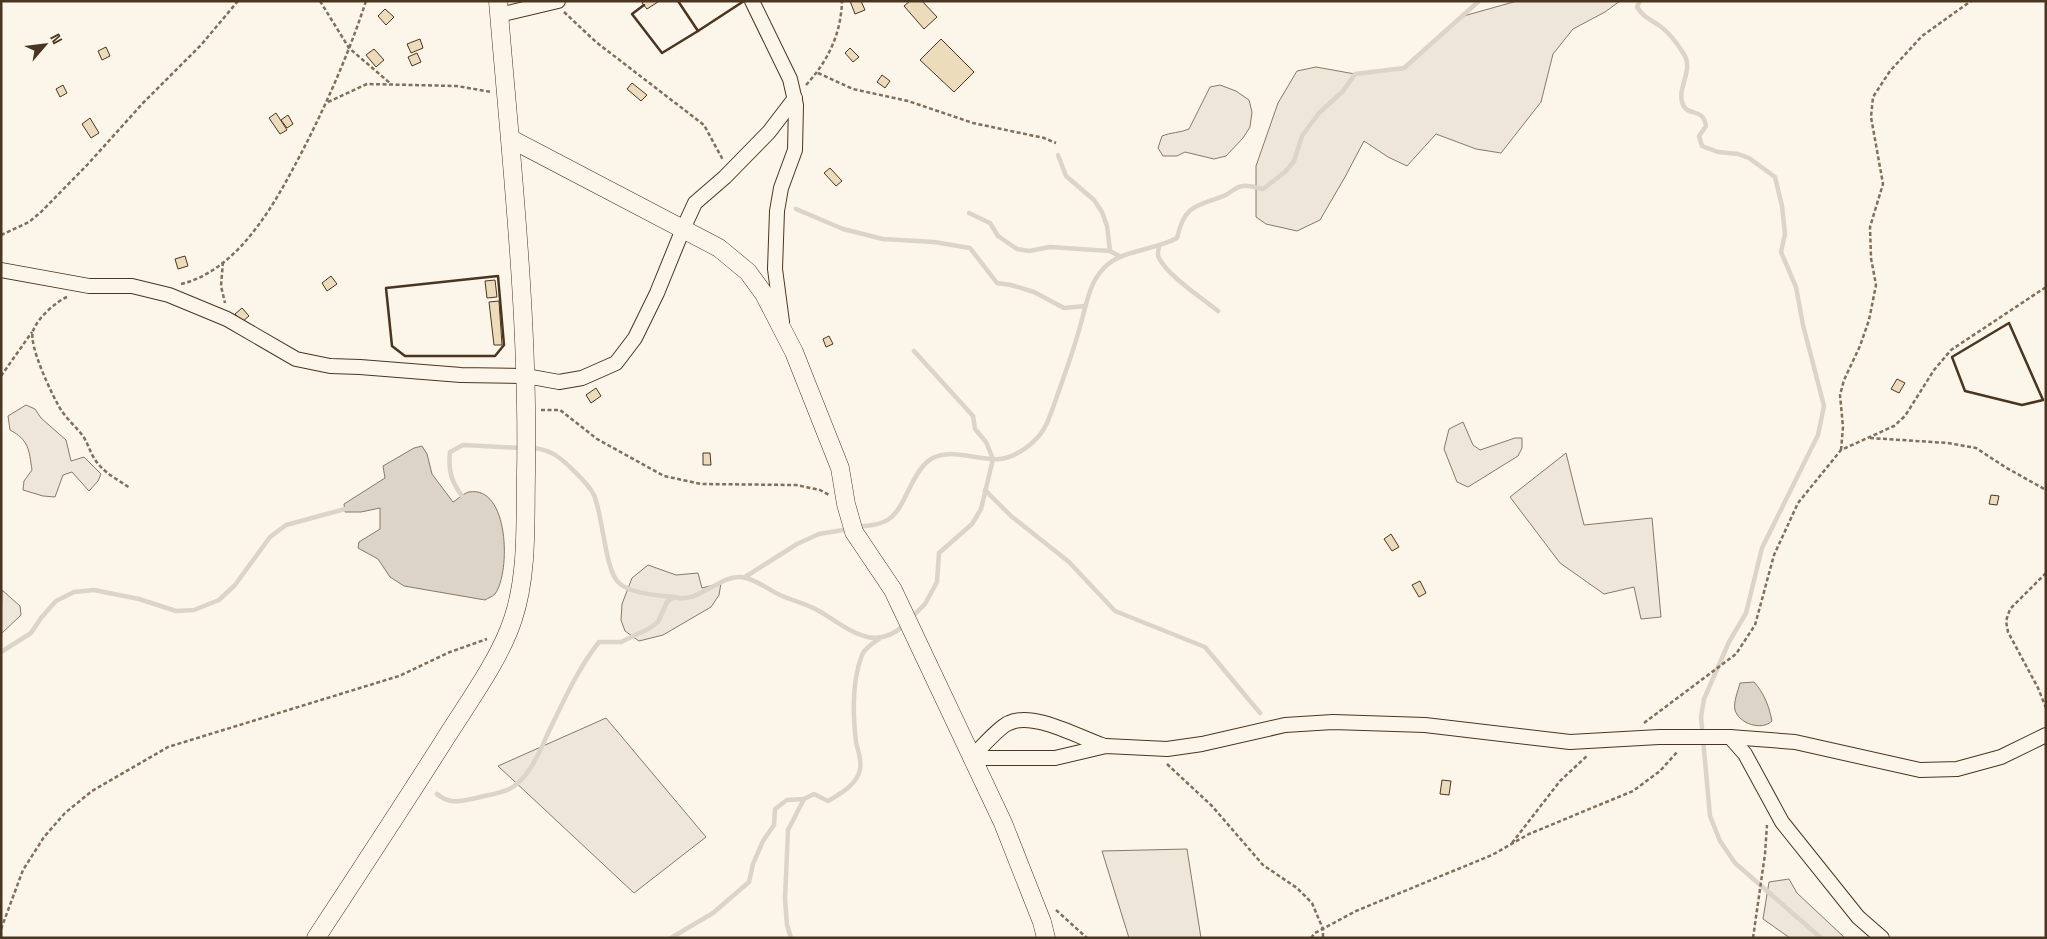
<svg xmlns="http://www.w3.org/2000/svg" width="2047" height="939" font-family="'Space Grotesk',sans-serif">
<rect width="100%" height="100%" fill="#fbf6e9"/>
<!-- green -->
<g fill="#ede6d9" stroke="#887966">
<path d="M1517,1h103l-15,11 -32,17 -20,25 -12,48 -40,51 -25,-4 -40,-15 -29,32 -19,-9 -24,-16 -19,36 -25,43 -23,11 -31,-7 -10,-7v-51l22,-63 19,-32 19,-4 39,7 49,-6 56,-51z"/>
<path d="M1220,85l16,6 13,9 3,12 -2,15 -7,11 -17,18 -12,3 -29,-7 -8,4h-14l-5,-8 4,-12c9,-4 18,-3 27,-7l21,-42z"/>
<path d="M26,405l9,4 6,9 25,22 5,21 13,-4 17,17 -3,7 -9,10 -17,-19 -9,3 -8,22 -12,-1 -20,-6 1,-9 8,-11c-3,-20 -3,-30 -22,-40l-2,-14z"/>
<path d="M1463,422l10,23 7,5 35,-12h7v10l-4,8 -50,31 -11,-5 -13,-33 5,-20z"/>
<path d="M1566,453l18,72 68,-7 9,99 -20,2 -7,-32 -30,7 -44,-31 -50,-66z"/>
<path d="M648,565l28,10 22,-2 4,15 19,-5 -2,12 -8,12 -48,28 -24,6 -14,-10 -4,-11 1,-16 10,-26z"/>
<path d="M2,590l18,16 1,9 -20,19z"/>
<path d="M606,718l100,119 -72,56 -136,-127z"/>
<path d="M1187,849l14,89h-72l-27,-87z"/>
<path d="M1789,879l8,14 48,45h-55l-27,-19 6,-37z"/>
</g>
<!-- water -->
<g fill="#dcd4c6" stroke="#887966">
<path d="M422,446l5,8 5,20 21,28c5,-3 11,-9 16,-10 40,-7 42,80 26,102 -3,3 -7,4 -10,6l-81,-14 -14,-9 -12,-18 -20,-11 1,-6 21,-13v-21l-19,4h-16l-1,-8 41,-26 -2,-12 31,-18z"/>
<path d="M1754,682c10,11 15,24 18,39 -10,10 -33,3 -37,-11 -2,-7 3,-19 5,-27z"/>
</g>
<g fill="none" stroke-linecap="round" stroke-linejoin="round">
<!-- stream -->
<g stroke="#dcd4c6" stroke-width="4.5">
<path d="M1640,1l-3,6c6,10 14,13 23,19 10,7 19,20 25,30 8,16 -9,33 -2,49 6,12 20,2 23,21l-7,10 3,10 16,6 20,2 11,4 26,19 7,29 3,28 -4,18 15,35 7,38 21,81 -6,29 -56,113 -16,65 -17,29 -25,57 -3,18 9,99 10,25 15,22 86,75"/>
<path d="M1058,155l8,21 28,24 8,12 5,14 3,25"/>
<path d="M796,209l47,20 40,10 51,3 36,6 27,35 14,2 23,7 30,16 21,-2"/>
<path d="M969,213l21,10 8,13 19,13 12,2 21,-4 60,4 11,6"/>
<path d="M1159,247c-1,4 -2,8 0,11 8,17 44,41 59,53"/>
<path d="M529,448c19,0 30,8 43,21 8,8 17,16 22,26 9,21 11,76 25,88 10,10 41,13 55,14"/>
<path d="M985,490l26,26 58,46 46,49 90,36 55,66"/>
<path d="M462,496c-11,-15 -14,-26 -12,-44l13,-7 58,3"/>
<path d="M856,527c11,-1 24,-2 33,-8 16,-11 21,-42 38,-57 18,-17 50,-1 73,-3 12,-1 28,-11 36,-20 10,-9 14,-24 19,-37 9,-26 19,-52 26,-79 6,-20 8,-40 23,-55 16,-18 52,-18 73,-30 8,-35 20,-31 49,-43 5,-3 11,-9 17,-9 6,-1 14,2 20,3l22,-17 9,-11 8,-25 17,-23 24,-22 12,-17 49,-6 75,-67"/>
<path d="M745,577l52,-33 22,-10 30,-5"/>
<path d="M911,618l14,-14 12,-22 2,-29 33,-29 9,-15 12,-50 -7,-17 -11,-13 -2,-13 -59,-65"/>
<path d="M1,652l30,-19 10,-15 15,-17 18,-9 20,-2 45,9 37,12 18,-1 25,-10 16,-15 35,-48 16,-12 59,-16"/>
<path d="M437,794c13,11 24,7 39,4 11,-3 28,-5 37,-11 20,-15 27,-37 37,-58 14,-29 29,-62 49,-87h22l29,-14 8,-6 9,-20 7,-5c26,8 47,-26 72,-19 12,3 23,12 34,17 13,6 27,9 39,16 28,16 54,43 85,14"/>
<path d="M671,938l42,-25 36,-31 4,-18 10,-23 11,-16 1,-16 12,-9 17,-1 10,-5 14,7c12,-7 30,-17 32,-32 2,-8 -2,-18 -4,-27 -3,-26 -4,-62 6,-87 3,-7 11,-12 17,-16"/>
<path d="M791,938l-4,-13 -2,-26 3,-69 16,-31"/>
</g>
</g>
<!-- building -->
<g fill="#ecdcbc" stroke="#4a3520">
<path d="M644,1h14v1l-11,7 -5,-6z"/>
<path d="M850,1h11l4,9 -10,4z"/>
<path d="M910,1h12l15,16 -13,12 -20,-23z"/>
<path d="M385,9l9,8 -8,8 -8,-9z"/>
<path d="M420,39l3,9 -12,5 -4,-9z"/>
<path d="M941,39l33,33 -20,20 -34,-32z"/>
<path d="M106,47l4,9 -8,4 -4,-9z"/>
<path d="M850,48l9,9 -6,5 -8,-9z"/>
<path d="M374,49l10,11 -8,7 -10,-12z"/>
<path d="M417,53l4,9 -9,4 -4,-9z"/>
<path d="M882,75l8,6 -5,7 -8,-6z"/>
<path d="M632,83l15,12 -6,6 -14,-12z"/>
<path d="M63,85l4,8 -7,4 -4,-8z"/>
<path d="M276,113l11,17 -7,4 -11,-16z"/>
<path d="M288,115l5,9 -6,4 -6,-8z"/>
<path d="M90,118l9,15 -8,5 -9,-14z"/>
<path d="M830,168l12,13 -6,5 -12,-13z"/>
<path d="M185,256l3,10 -10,3 -3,-10z"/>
<path d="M331,276l6,8 -10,7 -5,-8z"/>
<path d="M495,280l2,17 -10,1 -2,-17z"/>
<path d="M499,301l3,44h-8l-5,-43z"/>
<path d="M242,308l7,8 -7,6 -7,-8z"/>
<path d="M829,336l4,8 -7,3 -3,-8z"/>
<path d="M1897,379l8,4 -6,10 -8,-4z"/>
<path d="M596,388l5,8 -10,7 -5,-8z"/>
<path d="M703,453h7l1,12h-8z"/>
<path d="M1991,495l8,1 -2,9 -8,-1z"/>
<path d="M1391,534l8,13 -7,4 -8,-12z"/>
<path d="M1420,581l6,12 -7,4 -7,-12z"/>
<path d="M1442,780l9,1 -2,14 -9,-1z"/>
</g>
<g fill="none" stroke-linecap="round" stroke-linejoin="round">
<defs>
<g id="minor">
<path d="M752,1l38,78 6,26 -1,45 -14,38 -4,23 -2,58 7,53"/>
<path d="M499,15l59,-14"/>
<path d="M1,270l88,16h43l37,9 58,24 69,40 34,7 30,1 101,8 65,1 33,6 23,-4 34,-15 19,-25 22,-45 26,-64 12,-26 30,-26 44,-45 26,-34"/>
<path d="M1730,737l15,17 37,68 76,95 24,21"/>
<path d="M971,758h84l51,-12 61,3 35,-5 83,-19 48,-3 92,3 145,17 89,-5h71l65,5 125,28 37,-1 44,-12 45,-22"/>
<path d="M971,758c8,-8 29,-32 38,-35 24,-12 69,14 93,22"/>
</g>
<g id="tertiary">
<path d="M511,139l208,109 29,24 16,22 30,58 46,116 6,36 8,28 39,58 110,233 39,99 4,16"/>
<path d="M316,938c44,-67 88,-134 131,-202 22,-35 53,-77 66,-117 15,-45 12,-97 13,-144 3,-158 -15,-316 -28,-474"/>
</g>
</defs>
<!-- minor casing -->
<use href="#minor" stroke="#4a3520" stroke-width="16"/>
<!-- tertiary casing -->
<use href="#tertiary" stroke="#4a3520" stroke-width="19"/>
<!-- path -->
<g stroke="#7f6f5c" stroke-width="2.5" stroke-dasharray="4 2.5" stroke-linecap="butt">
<path d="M320,1l29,47 42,36"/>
<path d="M564,12l32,30 108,83 19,35"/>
<path d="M818,73l35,16 55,12 65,22 71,15 12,5"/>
<path d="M806,85c22,-24 35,-51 36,-84"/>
<path d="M328,102l39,-18 90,2 34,6"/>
<path d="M1,235l28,-13 12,-10 47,-48 55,-61 58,-58 37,-44"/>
<path d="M223,262l-2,24 4,17"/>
<path d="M181,284c62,-15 99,-90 126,-142 23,-46 43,-92 59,-141"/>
<path d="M67,297c-12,5 -30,22 -34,34 -5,14 20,66 28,79 6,9 15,17 22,26 7,11 7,19 17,30 8,9 20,15 30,22"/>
<path d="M1,376l31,-44"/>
<path d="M541,410h19l37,29 67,37 37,8 95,1 24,5 9,5"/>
<path d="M1870,438l78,5 28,5 29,19 41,23"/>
<path d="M1841,450l2,-23 -3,-32 4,-15 16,-34 9,-26 7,-35 -5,-27 -1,-31 13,-43 -12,-67 2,-20 17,-26 32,-35 49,-35"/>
<path d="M2046,573l-36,36 -4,12 2,11 30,56 8,20"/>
<path d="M1644,723l92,-69 19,-29 19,-70 24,-52 43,-53 53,-24 11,-10 29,-46 17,-20 95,-63"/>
<path d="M1167,764l45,42 51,59 34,23 15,15 11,26v9"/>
<path d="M1512,843l48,-62 28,-26"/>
<path d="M1056,910l31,28"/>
<path d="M1,929l22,-59 21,-33 21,-24 27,-22 76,-44 231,-71 51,-24 37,-13"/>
<path d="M1311,938l4,-5 41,-22 136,-56 37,-21 104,-43 27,-20 18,-20"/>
<path d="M1753,938l12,-84 2,-29"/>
</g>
<!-- minor -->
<use href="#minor" stroke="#fbf6e9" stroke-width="14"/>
<!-- tertiary -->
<use href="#tertiary" stroke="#fbf6e9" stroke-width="18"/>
<!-- wall -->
<g stroke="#4a3520" stroke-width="2.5">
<path d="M678,1l20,30 46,-30"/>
<path d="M644,5l-12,9 30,39 36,-22"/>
<path d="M498,276l6,69 -9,11h-90l-13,-10 -6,-58z"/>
<path d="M2009,323l34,77 -21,5 -57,-14 -13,-34z"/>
</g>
</g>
<!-- border -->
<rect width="2047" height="939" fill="none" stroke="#4a3520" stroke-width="5"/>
<!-- north arrow -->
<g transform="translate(45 45) rotate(62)" stroke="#fbf6e9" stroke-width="4" paint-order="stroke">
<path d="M0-4L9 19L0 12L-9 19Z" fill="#4a3520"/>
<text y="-8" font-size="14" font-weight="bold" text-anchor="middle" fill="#4a3520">N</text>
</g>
</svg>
